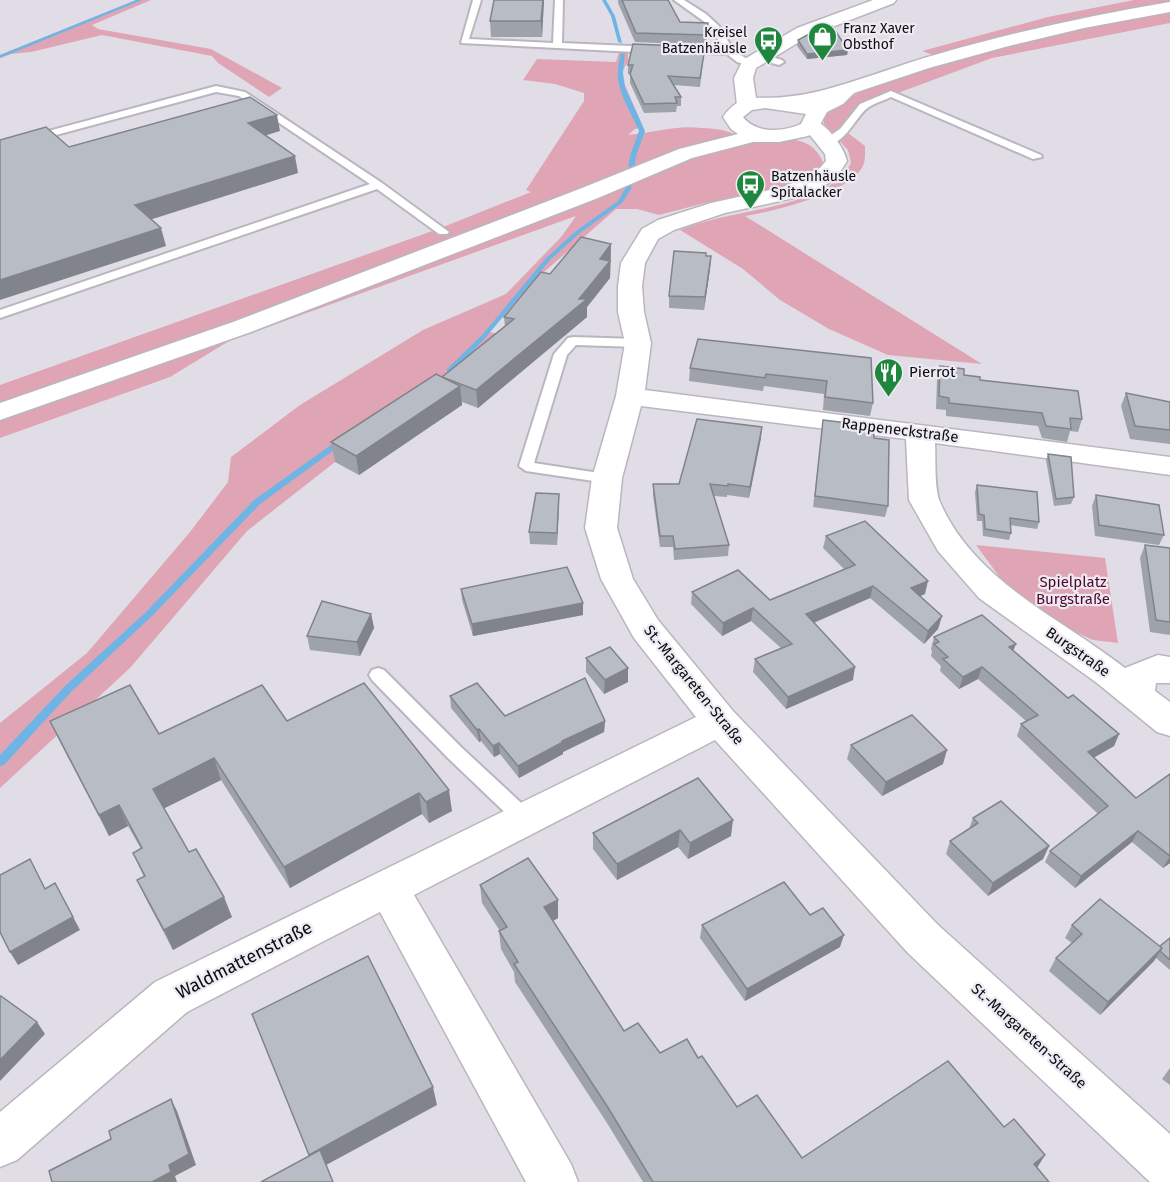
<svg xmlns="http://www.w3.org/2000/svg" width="1170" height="1182" font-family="'Fira Sans',sans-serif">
<rect width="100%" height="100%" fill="#e0dde6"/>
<!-- green -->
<g fill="#dfa5b4">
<path d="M137,0h14l-59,25 6,4 113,20 71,39 -13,9 -51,-34 -6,-7 -110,-21 -71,17 -20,2 -11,4v-3z"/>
<path d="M1134,0h36v23l-178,35 -129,48 -19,24 21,16c0,11 1,18 -6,26 -17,22 -87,40 -114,44l237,148 -94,-9 -59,-26 -49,-29 -37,-31 -63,-39c51,-21 115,-18 161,-52 4,-3 7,-10 10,-15l-3,-13 -24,-26v-9c22,-24 94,-43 126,-54l-28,-10 126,-34z"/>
<path d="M628,51v11l-6,9 2,12 19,44 -8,2 -7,6c24,-2 49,-10 73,-7 9,0 19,1 28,4 7,2 13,8 21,8 27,1 59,-10 73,22l-3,8 -26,14 -40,11 -49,8 -46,12 -22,-6h-21l-81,71 -46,52 12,2 -63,60 -103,68 -88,69 -117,137 -130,120v-65l87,-70 103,-121 38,-50 3,-25 69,-52 123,-75 83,-36 56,-58 14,-20 -347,125 -59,36 -170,61v-53l438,-156 93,-37 -5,-2 58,-89v-8l-29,-9 -32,-4 14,-21 79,3 3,-10z"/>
<path d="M976,545l129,13 13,85 -25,-3 -33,-15 -56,-42z"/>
</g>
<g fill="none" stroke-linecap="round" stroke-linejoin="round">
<!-- stream -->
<g fill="#6eb5e5" fill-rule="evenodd">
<path d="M136,0h6l-142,58v-3z"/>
<path d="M602,0h4l9,16 7,27 -4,-1 -7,-26z"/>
<path d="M621,50l4,1 -2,22 2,14 20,44 -9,25 -5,33 -9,14 -42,30 -30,27 -63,76 -34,37h-6v-4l36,-35 63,-76 30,-27 42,-30 7,-12 5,-33 9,-25c-7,-17 -19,-34 -21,-53 -1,-9 2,-19 3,-28z"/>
<path d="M338,440h3l4,2 -85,62 -108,112 -81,76 -67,73 -4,1v-11l65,-69 81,-74 108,-112z"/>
</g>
<defs>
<g id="service">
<path d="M473,0h8l-12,39 84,4 2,-43h8l-1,43 92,4 4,3 -4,3 -193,-10z"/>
<path d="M674,0h10l22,14 13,12 15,25 18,11v4l-15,-4 -10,-8 -48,-2v-4l3,-1 41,1 -14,-23z"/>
<path d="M760,54l22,6 2,2 -5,3 -22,-6 -2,-2z"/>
<path d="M216,86l29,6 137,91 67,49 -2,2h-8l-62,-45 -377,129v-8l370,-126 -131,-88 -23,-4 -216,58v-6z"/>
<path d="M891,91l150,64 1,2 -9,2 -142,-62c-8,4 -20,7 -26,13 -12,12 -23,38 -43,35v-4l18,-12 20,-25z"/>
<path d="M573,337l65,2 7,4 -7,4 -62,-2 -9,10 -33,108 78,12 2,3 -7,5 -81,-12 -7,-5 35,-112 14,-16z"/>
<path d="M378,668l6,2 78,78 70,65 3,6 -3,6 -7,2 -7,-2 -70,-67 -76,-78 -3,-5 3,-5z"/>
</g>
<g id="minor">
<path d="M873,0h23l-2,3 -85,33 -53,32 -3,10 4,27 -3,4h-14l-3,-4 -3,-27 9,-18 54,-32z"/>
<path d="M812,119c14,4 32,28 35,42l-11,17 -15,10 -23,9 -73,16 -51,17 -16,9 -13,24 -3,23 2,26 7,31 -6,47 525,67v18l-235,-32c1,15 -1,45 5,59 34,79 121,116 185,166l33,-13 12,2v26h-14l-1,8 15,11v34l-13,-4 -60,-49 -118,-85 -41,-47 -29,-51 -3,-61 -265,-33 -19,72 -5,50 16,51 25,41 75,91 205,214 232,209v48h-20l-242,-229 -193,-213 -301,155 157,269 7,18h-52l-146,-270 -193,100 -170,148 -17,7v-55l155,-130 541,-265 -62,-79 -33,-59 -16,-51 7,-50 24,-82 9,-53 -7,-31v-26l3,-23 21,-34 16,-9 53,-17 72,-16 22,-9 15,-10 6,-7 -1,-7 -23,-29 3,-4z"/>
</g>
<path id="secondary" d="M1170,2v10l-86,16 -79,19 -76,21 -75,25 -11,11 -16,8 -11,20 -8,4 -29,6h-26l-61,16 -94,40 -347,134 -251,88v-17l233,-81 349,-134 97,-39 59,-15 -7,-5 -8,-12c18,-26 35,-17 61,-20 12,-1 24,-3 36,-6 40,-10 78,-26 118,-37 76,-22 154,-39 232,-52zM765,108l41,6 -5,10c-18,8 -45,10 -58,-7l9,-7z"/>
</defs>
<!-- service casing -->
<use href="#service" stroke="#b9b6bf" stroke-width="4"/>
<!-- minor casing -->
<use href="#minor" stroke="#b9b6bf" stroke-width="3"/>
<!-- secondary casing -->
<use href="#secondary" stroke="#b9b6bf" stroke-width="3"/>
<!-- service -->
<use href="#service" fill="#fff" fill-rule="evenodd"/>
<!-- minor -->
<use href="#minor" fill="#fff" fill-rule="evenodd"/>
<!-- secondary -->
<use href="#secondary" fill="#fff" fill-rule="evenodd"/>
</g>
<!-- wall -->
<g fill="#9ea2a9">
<path d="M544,0l-2,37h-51l-1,-16z"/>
<path d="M618,0h50l12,22 28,11 -2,12 -71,-3 -17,-39z"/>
<path d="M798,40l50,10 -1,5 -40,4 -10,-13z"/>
<path d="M705,47l-5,40 -26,-2 7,12v9h-4l-1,6 -32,1 -14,-30v-9h-2v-9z"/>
<path d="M611,244l-1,34 -23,29v10l-109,91 -16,-6v3l-103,70 -24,-13 -4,-20 111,-64 63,-51 -1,-10 46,-43z"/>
<path d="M711,256l-1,13 -6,41 -35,-2v-12z"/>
<path d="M871,358l2,45 -3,13 -47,-6 1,-16 -60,-8 -1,5 -74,-10 1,-13z"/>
<path d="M940,366l40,14 102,39 -4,13 -8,-1 -3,11 -25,-4 -4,-12 -92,-10v-6l-10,-1 1,-30z"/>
<path d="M1126,393l44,9v42l-40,-5 -9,-33z"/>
<path d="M823,420l51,18 14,68 -3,11 -72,-10z"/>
<path d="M761,438l-12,60 -22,-3v2l-13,-1 15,49 -1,11 -54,4 -1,-13h-13l-7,-52v-11h26z"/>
<path d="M1048,454l26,43 -3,7 -17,2 -8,-46z"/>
<path d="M977,485l62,37 -2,7 -27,-4 1,8 -2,7 -26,-4 -1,-15h-5l-2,-29z"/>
<path d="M559,494l-2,51 -27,-1 -1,-12z"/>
<path d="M1096,495l68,40 -5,10 -64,-9 -3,-30z"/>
<path d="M826,536l99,58 -5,2 22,20 -4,13 -14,15 -54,-46 -56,25 39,57 -67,29 -33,-37 2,-13 26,-11 -30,-27 -29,15 -31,-32 1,-12 78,8 74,-31 -21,-21z"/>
<path d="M1145,545l25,3v87l-20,-3 -10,-74z"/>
<path d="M461,589l122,26 -110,21 -11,-36z"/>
<path d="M371,614l3,14 -14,28 -50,-6 -3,-14z"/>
<path d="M934,637l79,13 55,48 51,36 -5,12 -20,11 42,41 34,-24v89l-7,5 -31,-26 -57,46 -30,-26 5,-11 48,-37 -81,-78 4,-12 5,-3 -48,-42 -19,10 -19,-18 1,-5 -10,-10 1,-5 -1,-2z"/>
<path d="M586,658l42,24 -24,12 -18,-22z"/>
<path d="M450,696l55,20 100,5 -1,11 -41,20v2l-44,24 -19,-24 -6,3 -13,-16 -2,1 -28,-34z"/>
<path d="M50,721l109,13 128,-13 165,90 -23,12 -7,-9 -132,74 -69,-108 -57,28 25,44 43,65 -59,33 -26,-49 -10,-21 7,-3 -11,-24 8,-4 -13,-23 -19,10 -49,-94z"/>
<path d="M851,745l92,19 -61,32 -35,-37z"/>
<path d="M698,778l33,58 -43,23 -10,-12 -61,33 -24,-31v-16z"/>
<path d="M973,818l76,28 -6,13 -55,37 -42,-42 4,-13 19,-12z"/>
<path d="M480,885l78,33 -5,3 71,110 36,22 38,5 39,49 65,51 202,-31 41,28 -8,12 12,15h-406l-36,-59 -92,-141 -1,-10 -13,-23 -2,-18h1l-18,-28z"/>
<path d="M810,915l30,32 -95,54 -45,-63 2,-13z"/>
<path d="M1072,925l88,21 10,-8v32l-14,-12 -2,3 -54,54 -51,-44 7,-13 16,-15 -7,-5z"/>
<path d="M1170,1068v17l-8,-6z"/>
</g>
<!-- shaded-wall -->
<g fill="#81848a">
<path d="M543,0h1l-2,37 -1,-16z"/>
<path d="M848,50l-1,5 -40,4v-5z"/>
<path d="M277,115l3,16 -29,9 -3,-17z"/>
<path d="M295,156l3,17 -158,50 -5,-18z"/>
<path d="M161,228l5,18 -166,54v-20z"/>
<path d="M611,244l-1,34 -23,29v10l-109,91 -2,-18 103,-91 21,-40z"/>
<path d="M711,256l-1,13 -6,41 1,-13z"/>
<path d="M460,386l2,19 -103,70 -3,-19z"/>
<path d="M762,427l-1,11 -12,60 1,-11z"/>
<path d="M559,494v12l-2,39v-12z"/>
<path d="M928,581l-3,13 -17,7 3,-13z"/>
<path d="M873,586l-3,12 -67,29 3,-13z"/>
<path d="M583,603v12l-110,21 -1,-12z"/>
<path d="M753,608l-2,13 -29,15 1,-13z"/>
<path d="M371,614l3,14 -14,28 -3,-14z"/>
<path d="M942,616l-4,13 -14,15 4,-13z"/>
<path d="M1016,644l-5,12 -2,-9z"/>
<path d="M855,667l-2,13 -67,29 2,-12z"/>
<path d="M982,667l-4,12 -19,10 4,-12z"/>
<path d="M628,668v14l-24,12 1,-14z"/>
<path d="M605,721l-1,11 -41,20v2l-44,24 -1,-12 44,-25z"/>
<path d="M479,729l2,12 -2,1 -2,-12z"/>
<path d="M1119,734l-5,12 -31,18 5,-12z"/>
<path d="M499,743l1,11 -6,3 -1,-11z"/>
<path d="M947,750l-4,14 -61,32 4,-14z"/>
<path d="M214,758l7,22 -60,30 -8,-21z"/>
<path d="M449,790l3,21 -23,12 -3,-21z"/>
<path d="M419,793l3,21 -132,74 -6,-21z"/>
<path d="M119,805l9,21 -19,10 -10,-21z"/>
<path d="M733,820l-2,16 -43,23 2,-16z"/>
<path d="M680,830l-2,17 -61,33v-16z"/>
<path d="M1138,831l-6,11 -57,46 6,-12z"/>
<path d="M1049,846l-6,13 -55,37 5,-13z"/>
<path d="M1170,856v7l-7,5z"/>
<path d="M55,883l25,47 -62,35 -8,-13z"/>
<path d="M224,897l8,20 -59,33 -9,-20z"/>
<path d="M558,900v18l-13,7 -1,-18z"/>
<path d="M844,935l-4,12 -95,54 2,-12z"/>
<path d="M1162,948l-8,13 -54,54 8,-13z"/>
<path d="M37,1022l8,12 -45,47v-21z"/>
<path d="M433,1087l4,18 -122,66 -6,-16z"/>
<path d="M171,1099l6,12 19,54 -21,11 2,6h-25l17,-17z"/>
<path d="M1045,1155l-10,16 -1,-7z"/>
</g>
<!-- building -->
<g fill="#b8bcc5" stroke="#81848a" stroke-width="1.5">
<path d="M494,0h49l-2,21h-51z"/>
<path d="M622,0h46l12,22 28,1 -2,12 -70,-2z"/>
<path d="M832,26l16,24 -41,4 -9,-14 13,-7z"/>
<path d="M633,44l72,3 -5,31 -32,-2 13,21h-6l2,6 -33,1 -14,-30 3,-9h-5z"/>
<path d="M250,97l27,18 -29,8 47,33 -160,49 26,23 -161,52v-140l46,-13 23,20z"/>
<path d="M581,237l30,7 -11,15 10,2 -31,38h8l-111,91 -34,-13 72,-58 -10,-2 37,-45 9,2z"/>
<path d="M674,251l32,2v3h5l-6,41 -36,-1z"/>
<path d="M698,339l173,19 2,45 -48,-6 2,-16 -61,-7 -1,4 -75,-10z"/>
<path d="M940,366l24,3v6l16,2v3l98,11 4,28 -12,-1 1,11 -25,-3 -4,-13 -93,-10v-5l-10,-2z"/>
<path d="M436,374l24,12 -104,70 -25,-14z"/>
<path d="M1126,393l44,9v28l-35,-4z"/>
<path d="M697,419l65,8 -12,60 -22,-3v2l-18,-2 19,61 -54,4 -2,-13h-13l-7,-52h26z"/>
<path d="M823,420l50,6 1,12 15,2 -1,66 -73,-10z"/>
<path d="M1048,454l23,3 3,40 -18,2z"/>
<path d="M977,485l60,7 2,30 -29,-4 1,15 -26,-4 -1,-14 -5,-1z"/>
<path d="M536,493l23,1 -2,39 -28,-1z"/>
<path d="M1096,495l63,10 5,30 -65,-10z"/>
<path d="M865,521l63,60 -17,7 31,28 -14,15 -55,-45 -67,28 49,53 -67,30 -33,-38 37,-15 -39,-36 -30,15 -31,-31 46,-22 32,30 85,-35 -29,-29z"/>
<path d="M1145,545l25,3v74l-14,-2z"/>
<path d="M567,567l16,36 -111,21 -11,-35z"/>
<path d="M322,601l49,13 -14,28 -50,-6z"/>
<path d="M982,615l34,29 -7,3 59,51 5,-3 46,39 -31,18 48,46 34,-24v82l-32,-25 -57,45 -31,-25 58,-45 -87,-82 17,-9 -56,-48 -19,10 -20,-18 5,-2 -14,-13 5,-2 -5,-5z"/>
<path d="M610,647l18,21 -23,12 -19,-22z"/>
<path d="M585,678l20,43 -43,20 1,1 -45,24 -19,-23 -6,3 -14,-17 -2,1 -27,-34 27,-13 28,33z"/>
<path d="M364,683l85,107 -23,12 -7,-9 -135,74 -70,-109 -61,31 36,63 7,-3 28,48 -60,33 -27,-50 8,-4 -12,-23 9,-5 -23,-43 -20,10 -49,-94 80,-36 29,49 103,-49 25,36z"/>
<path d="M912,715l35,35 -61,32 -35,-37z"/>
<path d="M698,778l35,42 -43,23 -10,-13 -63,34 -24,-31z"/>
<path d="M1001,801l48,45 -56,37 -43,-42 28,-18 -5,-5z"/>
<path d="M528,858l30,42 -14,7 80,124 14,-8 22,30 27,-14 11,19 4,-2 35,51 20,-12 45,63 146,-97 56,66 10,-8 31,36 -11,9 15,18h-396l-46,-76 -93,-142 4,-2 -19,-31 8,-4 -27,-42z"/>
<path d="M30,859l15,30 10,-6 18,34 -63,35 -10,-20v-57z"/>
<path d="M784,882l26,33 13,-7 21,27 -97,54 -45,-64z"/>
<path d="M1100,899l62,49 -54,54 -52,-44 26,-24 -10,-9z"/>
<path d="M1170,938v22l-10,-9 2,-3 -2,-2z"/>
<path d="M368,956l65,131 -124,68 -57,-141z"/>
<path d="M1,996l36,26 -37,38v-63z"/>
<path d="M171,1099l18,55 -20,11 2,7 -19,10h-100l-3,-11 62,-32 -2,-8z"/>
<path d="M320,1150l13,32h-72z"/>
</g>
<!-- icons -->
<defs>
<symbol id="shop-pin" viewBox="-11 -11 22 30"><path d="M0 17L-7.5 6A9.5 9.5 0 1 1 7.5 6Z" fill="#1e873d" stroke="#edeaf4"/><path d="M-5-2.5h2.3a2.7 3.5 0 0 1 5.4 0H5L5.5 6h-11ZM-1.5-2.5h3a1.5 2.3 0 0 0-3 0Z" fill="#fff"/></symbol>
<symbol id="bus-pin" viewBox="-11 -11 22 30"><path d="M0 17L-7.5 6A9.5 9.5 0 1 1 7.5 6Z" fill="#1e873d" stroke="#edeaf4"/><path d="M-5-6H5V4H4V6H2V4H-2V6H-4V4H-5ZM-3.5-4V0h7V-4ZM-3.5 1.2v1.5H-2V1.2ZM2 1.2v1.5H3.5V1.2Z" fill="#fff"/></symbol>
<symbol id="restaurant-pin" viewBox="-11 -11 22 30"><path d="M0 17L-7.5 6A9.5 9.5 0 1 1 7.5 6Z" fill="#1e873d" stroke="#edeaf4"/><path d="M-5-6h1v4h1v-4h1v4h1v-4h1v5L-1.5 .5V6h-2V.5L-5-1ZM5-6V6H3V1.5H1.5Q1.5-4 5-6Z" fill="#fff"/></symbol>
</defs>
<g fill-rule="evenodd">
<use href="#shop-pin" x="806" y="20" width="33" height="45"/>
<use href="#bus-pin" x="752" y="24" width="33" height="45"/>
<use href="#bus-pin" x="734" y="168" width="33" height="45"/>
<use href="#restaurant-pin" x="872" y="356" width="33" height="45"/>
</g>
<g text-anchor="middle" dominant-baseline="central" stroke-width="4.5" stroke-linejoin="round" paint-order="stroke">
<!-- far-poi labels -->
<g font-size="14" fill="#0c0b0e" stroke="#edeaf4" text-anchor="start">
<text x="843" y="28">Franz Xaver<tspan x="843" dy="16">Obsthof</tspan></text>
<text x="747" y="32" text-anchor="end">Kreisel<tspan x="747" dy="16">Batzenhäusle</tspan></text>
<text x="771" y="176">Batzenhäusle<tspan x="771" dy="16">Spitalacker</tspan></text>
</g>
<!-- poi labels -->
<g font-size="15" fill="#0c0b0e" stroke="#edeaf4" text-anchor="start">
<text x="909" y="372">Pierrot</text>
</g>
<!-- street labels -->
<g font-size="15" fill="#0c0b0e" stroke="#edeaf4">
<text transform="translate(900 430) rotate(7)">Rappeneckstraße</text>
<text transform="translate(1078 652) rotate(35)">Burgstraße</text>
<text transform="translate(694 685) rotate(51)">St.-Margareten-Straße</text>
<text transform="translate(1029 1036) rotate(42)">St.-Margareten-Straße</text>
</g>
<!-- park labels -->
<g font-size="15" fill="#500826" stroke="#edeaf4">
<text x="1073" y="582">Spielplatz<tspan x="1073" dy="17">Burgstraße</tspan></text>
</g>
<!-- near-street labels -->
<g font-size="18" fill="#0c0b0e" stroke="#edeaf4">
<text transform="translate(244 960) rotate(-27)">Waldmattenstraße</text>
</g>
</g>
</svg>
